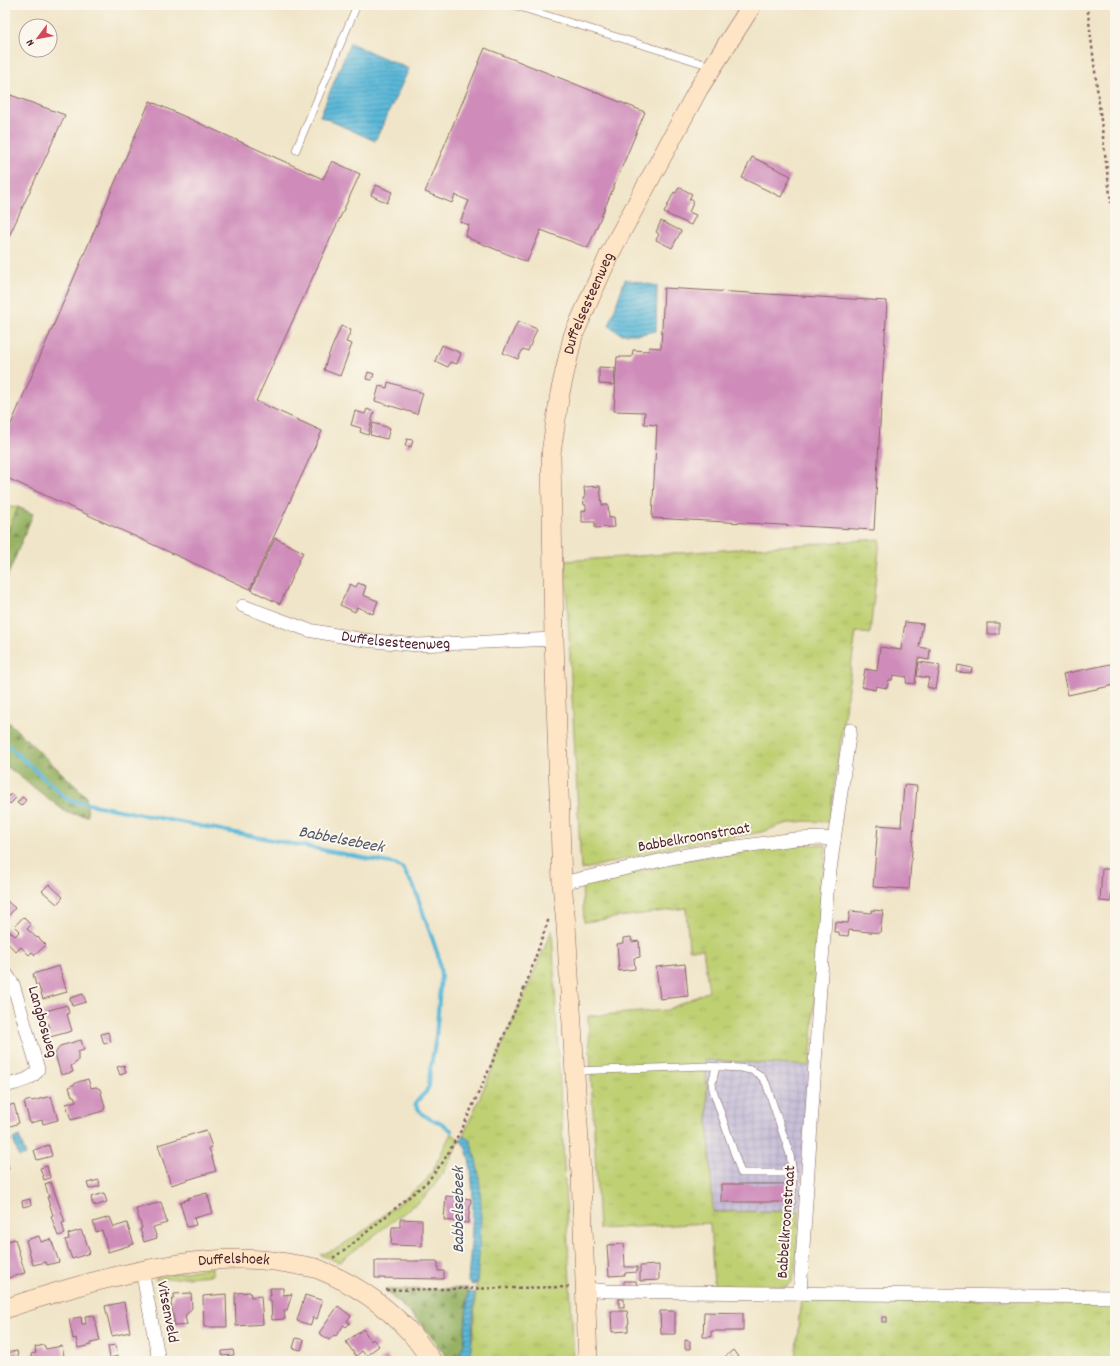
<svg xmlns="http://www.w3.org/2000/svg" width="1120" height="1366" font-family="Dekko,sans-serif">
<defs>
<pattern id="industrial-grid" width="8" height="8" patternUnits="userSpaceOnUse"><rect width="8" height="8" fill="#c8c0d8"/><path d="M0 4h8M4 0v8" fill="none" stroke="#ada5ba"/></pattern>
<pattern id="grass-tufts" width="24" height="20" patternUnits="userSpaceOnUse"><rect width="24" height="20" fill="#bfd073"/><path d="M3 7l-1-3M5 7V3M7 7l1-3M15 17l-1-3M17 17v-4M19 17l1-3" fill="none" stroke="#a6b264"/></pattern>
<pattern id="forest-firs" width="22" height="20" patternUnits="userSpaceOnUse"><rect width="22" height="20" fill="#97b265"/><path d="M5 1l3.5 6h-7zM16 11l3.5 6h-7z" fill="#7d9053"/></pattern>
<pattern id="water-rules" width="6" height="5" patternUnits="userSpaceOnUse"><rect width="6" height="5" fill="#5ab8d8"/><path d="M0 2.5h6" fill="none" stroke="#4c95af"/></pattern>
</defs>
<rect width="100%" height="100%" fill="#fbf7ec"/>
<filter id="ink" filterUnits="userSpaceOnUse"><feTurbulence type="fractalNoise" baseFrequency=".025" numOctaves="2"/><feDisplacementMap in="SourceGraphic" scale="8" xChannelSelector="R" yChannelSelector="G"/><feConvolveMatrix kernelMatrix="1 2 1 2 8 2 1 2 1" color-interpolation-filters="sRGB"/></filter>
<filter id="wash" filterUnits="userSpaceOnUse"><feTurbulence type="fractalNoise" baseFrequency=".012" numOctaves="4" result="noise"/><feDisplacementMap in="SourceGraphic" scale="16" xChannelSelector="R" yChannelSelector="G"/><feGaussianBlur stdDeviation="0.9" result="paint"/><feColorMatrix in="noise" values="0 0 0 0 0 0 0 0 0 0 0 0 0 0 0 0 0 1.4 0 .05"/><feComposite in="paint" operator="in"/></filter>
<g filter="url(#wash)">
<rect width="100%" height="100%" fill="#f0e5c8"/>
<!-- industrial -->
<path fill="url(#industrial-grid)" d="M705,1060l105,6 -10,145 -87,1z"/>
<!-- grass -->
<g fill="url(#grass-tufts)" stroke="#84784f">
<path d="M5,507h13l-13,32z"/>
<path d="M880,539l-10,95 -14,-2 -27,190 -25,-1 -20,3 -22,8 -94,16 -87,22 -16,-309z"/>
<path d="M798,844l28,1 -16,221 -105,-6 8,152 87,-1 -5,61 -3,10 -5,5h-73l-4,-64 -111,6 -11,-213 79,-6 42,-19 -6,-42h-14l-3,-41 -102,14 -2,-37 102,-25z"/>
<path d="M552,930l22,431h-110c13,-13 9,-59 13,-78l-1,-122 -6,-20 -7,-5z"/>
<path d="M451,1133l9,7 -18,35 -16,21 -87,66 -19,-7 16,-6 29,-19 60,-48 8,-12z"/>
<path d="M212,1267v8l-57,5 2,-3z"/>
<path d="M801,1297l314,5v59h-320z"/>
</g>
<!-- forest -->
<g fill="url(#forest-firs)" stroke="#706848">
<path d="M18,507l15,7 -28,68v-43z"/>
<path d="M5,719l81,77 2,20 -21,-3 -62,-48z"/>
<path d="M468,1288l-4,56 -5,11 -7,6h-2l-30,-38 -35,-33z"/>
</g>
<!-- water -->
<g fill="url(#water-rules)" stroke="#526c82">
<path d="M350,43l59,26 -34,72 -55,-25z"/>
<path d="M625,279l32,7 -1,45 -15,3h-20l-12,-8z"/>
<path d="M19,1136l7,19 -7,2 -6,-18z"/>
<path d="M463,1136l7,4c17,43 10,98 7,143l-3,2 -4,-1 -2,-2c2,-29 13,-123 -8,-142z"/>
<path d="M469,1292l6,1 -4,55 -1,5 -6,8h-12l7,-6 5,-11 4,-51z"/>
</g>
<g fill="none" stroke-linecap="round" stroke-linejoin="round">
<!-- stream -->
<path stroke="#5ab8d8" stroke-width="4" d="M5,743l63,57 327,64 7,4 12,19 24,68 3,20 -5,62 -6,34 -1,15 -3,6 -7,7 -4,5 7,10 10,6 8,2 12,9"/>
</g>
<g id="blocks">
<!-- building -->
<g fill="#cf8cba">
<path d="M485,48l160,64 -57,136 -47,-18 -14,32 -57,-23v-1l-5,-2 4,-11 -9,-3 9,-21 -14,-6 -3,8 -27,-11z"/>
<path d="M5,93l60,22 -60,130z"/>
<path d="M150,101l173,78 9,-18 28,13 -104,227 66,30 -72,158 -245,-112v-39z"/>
<path d="M752,157l39,19 -10,21 -39,-19z"/>
<path d="M376,185l16,7 -5,11 -16,-8z"/>
<path d="M679,187l13,7 -3,5 5,2 -5,11 7,3 -5,10 -27,-12 10,-21 2,1z"/>
<path d="M661,221l20,10 -9,17 -16,-8 3,-6 -3,-2z"/>
<path d="M664,288l223,13 -13,229 -222,-12 5,-93 -13,-1 1,-12 -31,-1 3,-54h15l1,-7 15,1 1,-4 12,1z"/>
<path d="M518,321l19,8 -9,22 -5,-2 -5,10 -15,-6z"/>
<path d="M341,326l10,4 -5,12 6,2 -12,32 -16,-6 3,-11z"/>
<path d="M442,345l19,8 -4,11 -7,-2 -2,5 -13,-6z"/>
<path d="M599,367l16,1 -1,17 -15,-1z"/>
<path d="M368,372l6,2 -2,6 -6,-1z"/>
<path d="M388,382l35,11 -6,21 -42,-13 4,-15 8,2z"/>
<path d="M367,409l7,3 -6,23 -8,-3 1,-4 -10,-3 4,-14 10,3z"/>
<path d="M373,423l17,5 -3,11 -17,-4z"/>
<path d="M407,439l6,1 -2,7 -6,-1z"/>
<path d="M600,486l2,19h6l1,13 5,-1 1,10 -20,1v-6h-13v-11l4,-1v-5h-2l-1,-7 2,-1 -1,-10z"/>
<path d="M275,538l28,14 -23,52 -29,-14z"/>
<path d="M358,583l8,3 -3,9 15,6 -5,13 -16,-7 -2,5 -15,-7 10,-21 6,3z"/>
<path d="M905,622l18,2 -4,23 11,2 -1,11 -11,-2 -3,26 -9,-1 1,-6 -14,-2 -1,5h-3l-2,8 -11,-2 -1,4 -13,-3 3,-18 12,2 3,-24 21,3z"/>
<rect x="987" y="623" width="12" height="11"/>
<path d="M919,662l21,3 -4,24 -9,-2 2,-9 -12,-2z"/>
<path d="M1115,663v22l-47,10 -5,-21z"/>
<path d="M958,665l14,3 -1,5 -14,-1z"/>
<path d="M904,785l13,1 -8,103 -36,-2 5,-62 23,2z"/>
<path d="M11,794l5,4 -6,6 -4,-5z"/>
<path d="M22,797l4,3 -5,6 -4,-3z"/>
<path d="M1102,869h10l-1,33 -11,-1z"/>
<path d="M49,884l14,13 -6,7 -15,-13z"/>
<path d="M5,896l3,6 7,6 -10,12z"/>
<path d="M872,910l11,1 -3,22 -31,-3 -1,6 -9,-1v-3h-5l1,-10 13,1 2,-12 21,2z"/>
<path d="M23,917l8,8 -4,4 10,9 1,-1 8,8 -11,10 -3,-3 -3,3 -8,-8 -5,5 -11,-12v-13l10,9 5,-5 -5,-5z"/>
<path d="M631,937l1,5 7,-1 1,16 -6,1 1,11 -16,2 -2,-27 6,-1v-5z"/>
<path d="M685,964l3,32 -28,3 -4,-32z"/>
<path d="M59,966l8,26 -24,7 -5,-15 -2,1 -3,-11z"/>
<path d="M83,994l3,8 -14,4 -2,-8z"/>
<path d="M67,1005l2,8 -2,1 5,17 -22,6 -3,-9h3l-2,-5h-2l-4,-11z"/>
<path d="M108,1032l3,10 -7,2 -3,-10z"/>
<path d="M81,1040l3,10 -6,2v8l-2,3 -5,3 2,6 -12,3 -6,-21 5,-8z"/>
<path d="M5,1050l4,14 -4,1z"/>
<path d="M124,1065l2,8 -6,2 -3,-8z"/>
<path d="M88,1079l3,9 5,-1 4,2 5,18 -2,4 -32,9 -5,-16 10,-3 -2,-5h-2l-3,-9 9,-5z"/>
<path d="M51,1096l7,24 -15,4 -1,-4 -12,3 -6,-21 7,-2 1,1z"/>
<path d="M14,1104l5,19 -11,4 3,9 -6,1v-30z"/>
<path d="M206,1130l6,17 -3,1 7,23 -45,14 -13,-40z"/>
<path d="M49,1145l3,11 -15,4 -3,-10z"/>
<path d="M6,1159l3,10 -4,1v-10z"/>
<path d="M47,1166l3,12 -6,2 -4,-12z"/>
<path d="M99,1180l1,6 -11,3 -2,-6z"/>
<path d="M51,1182l14,40 -3,1 3,11 -7,2 -7,-20 2,-1 -6,-18h2l-4,-13z"/>
<path d="M721,1184h65l1,6h1v6h-1v6h-66z"/>
<path d="M104,1193l3,9 -12,4v-2l-2,1 -2,-8z"/>
<path d="M207,1193l6,20 -19,5 2,7 -9,2 -7,-25 9,-3 -1,-1z"/>
<path d="M446,1196l25,3 -3,24 -24,-3z"/>
<path d="M30,1199l1,6 -8,2 -1,-6z"/>
<path d="M161,1202l6,21 -14,4 4,11 -13,4 -4,-13 2,-1 -6,-19z"/>
<path d="M110,1217l4,10 13,-4 7,21 -26,8 -6,-22 -6,2 -3,-10z"/>
<path d="M400,1219l22,1v26l-31,-1 1,-18h8z"/>
<path d="M81,1230l2,5h1l6,18 -18,6 -7,-19 4,-1 -1,-5z"/>
<path d="M39,1236l2,6 10,-3 8,23 -12,3 -1,-3 -13,3 -7,-25z"/>
<path d="M15,1239l10,34 -20,6v-37z"/>
<path d="M624,1244l1,23h12v5l-12,1v2l-16,1 -2,-31z"/>
<path d="M375,1261h61l2,1v9h6v8l-69,-1z"/>
<path d="M659,1265v15l-19,1v-15z"/>
<path d="M624,1281h12l1,6 -13,1z"/>
<path d="M270,1288h13v7l9,-1 -5,16h-3l1,9 -13,1 -1,-20h-2v-4h2z"/>
<path d="M250,1292l1,5 10,-1 2,28 -27,2 -1,-33z"/>
<path d="M191,1293l1,15 -7,8 2,9 -12,1 -4,-23 1,-3 2,-2v-4z"/>
<path d="M226,1294l1,33h-23l-1,-31z"/>
<path d="M305,1295l16,5 1,2 -5,17 -4,-2 -2,8 -14,-4z"/>
<rect x="619" y="1299" width="5" height="8"/>
<path d="M124,1302l6,30 -18,4 -7,-30z"/>
<path d="M338,1306l13,10 -4,5 3,2 -4,4 -2,-2 -8,11 -2,-1 -5,5 -10,-7z"/>
<path d="M611,1311h16l2,12h-1v8l-16,1z"/>
<path d="M660,1311h15v23h-14z"/>
<path d="M704,1312l39,1v18h-32v6h-8z"/>
<path d="M94,1315l6,26 -9,2v2l-13,3 -2,-10 -3,1 -4,-20 12,-2 1,7h4l-1,-8z"/>
<rect x="882" y="1317" width="5" height="5"/>
<path d="M363,1329l8,12 2,-2 6,7 -13,10 -4,-5 -6,5 -10,-14z"/>
<path d="M296,1338l8,2 -3,10 -8,-2z"/>
<path d="M685,1340l5,1v8h-5z"/>
<path d="M44,1345l2,4 16,-3 3,15h-33l-1,-7 5,-1 -1,-6z"/>
<path d="M116,1345l2,11 -8,2 -2,-12z"/>
<path d="M233,1350l1,5 -12,1v-5z"/>
<path d="M733,1350l5,7 -5,4h-13z"/>
<path d="M17,1351l2,10h-14v-8z"/>
<path d="M386,1355l5,6h-13z"/>
</g>
</g>
</g>
<g filter="url(#ink)">
<use href="#blocks" fill-opacity="0" stroke="#846462" stroke-width="1"/>
<g fill="none" stroke-linecap="round" stroke-linejoin="round">
<defs>
<g id="lane">
<path d="M513,5l198,61"/>
<path d="M296,150l61,-145"/>
<path d="M716,1067l-4,16 1,7 28,83h52"/>
<path d="M575,1071l131,-5 34,2 11,2 9,5 6,8 24,72 3,18 -1,28"/>
</g>
<g id="street">
<path id="s1" d="M243,606l65,24 56,10 54,5 136,-6"/>
<path d="M834,840l16,-110"/>
<path d="M562,883l114,-26 39,-7 80,-11 28,-1 11,2 -7,53 -7,94 -20,306"/>
<path d="M5,972l8,12 25,85c-6,12 -21,13 -33,17"/>
<path d="M142,1270l17,91"/>
<path d="M585,1289l23,2 507,6"/>
</g>
<g id="secondary">
<path id="s2" d="M5,1309c27,-10 56,-18 84,-26 67,-17 140,-33 209,-18 7,1 14,2 20,4 35,14 67,36 92,63 8,9 15,20 22,29"/>
<path id="s3" d="M588,1361l-7,-187 -15,-249 -4,-42 -8,-244 -3,-186 9,-60 13,-57 37,-83 89,-165 53,-83"/>
</g>
</defs>
<!-- lane casing -->
<use href="#lane" stroke="#846462" stroke-width="8"/>
<!-- street casing -->
<use href="#street" stroke="#846462" stroke-width="14"/>
<!-- secondary casing -->
<use href="#secondary" stroke="#846462" stroke-width="20"/>
<!-- path -->
<g stroke="#846462" stroke-width="2.5" stroke-dasharray="3 3" stroke-linecap="butt">
<path d="M1087,5l24,198"/>
<path d="M333,1258l17,-12 77,-64 16,-20 20,-35 34,-75 30,-70 22,-64"/>
<path d="M386,1290l185,-3"/>
</g>
<!-- lane -->
<use href="#lane" stroke="#fff" stroke-width="7"/>
<!-- street -->
<use href="#street" stroke="#fff" stroke-width="13"/>
<!-- secondary -->
<use href="#secondary" stroke="#fee5c5" stroke-width="19"/>
</g>
</g>
<g text-anchor="middle" dominant-baseline="central" stroke-width="4" stroke-linejoin="round" paint-order="stroke">
<!-- street labels -->
<g font-size="16" fill="#4a1f2b" stroke="#fbf7ec">
<text stroke="none"><textPath href="#s3" startOffset="1064">Duffelsesteenweg</textPath></text>
<text stroke="none"><textPath href="#s1" startOffset="158">Duffelsesteenweg</textPath></text>
<text transform="translate(694 838) rotate(-10)">Babbelkroonstraat</text>
<text transform="translate(42 1022) rotate(74)">Langbosweg</text>
<text transform="translate(787 1222) rotate(-86)">Babbelkroonstraat</text>
<text stroke="none"><textPath href="#s2" startOffset="235">Duffelshoek</textPath></text>
<text transform="translate(167 1312) rotate(79)">Vitsenveld</text>
</g>
<!-- water labels -->
<g font-size="17" font-style="italic" fill="#505568" stroke="#fbf7ec">
<text transform="translate(341 841) rotate(11)">Babbelsebeek</text>
<text transform="translate(460 1210) rotate(-90)">Babbelsebeek</text>
</g>
</g>
<!-- margin -->
<rect width="1120" height="1366" fill="none" stroke="#fbf7ec" stroke-width="20"/>
<!-- north arrow -->
<g transform="translate(38 38) rotate(238)"><circle r="19" fill="#fbf7ec" stroke="#b4a19f"/>
<path d="M0-3L7 15L0 10L-7 15Z" fill="#d1495b"/>
<text y="-6" font-size="11" font-weight="bold" text-anchor="middle" fill="#4a1f2b">N</text>
</g>
</svg>
